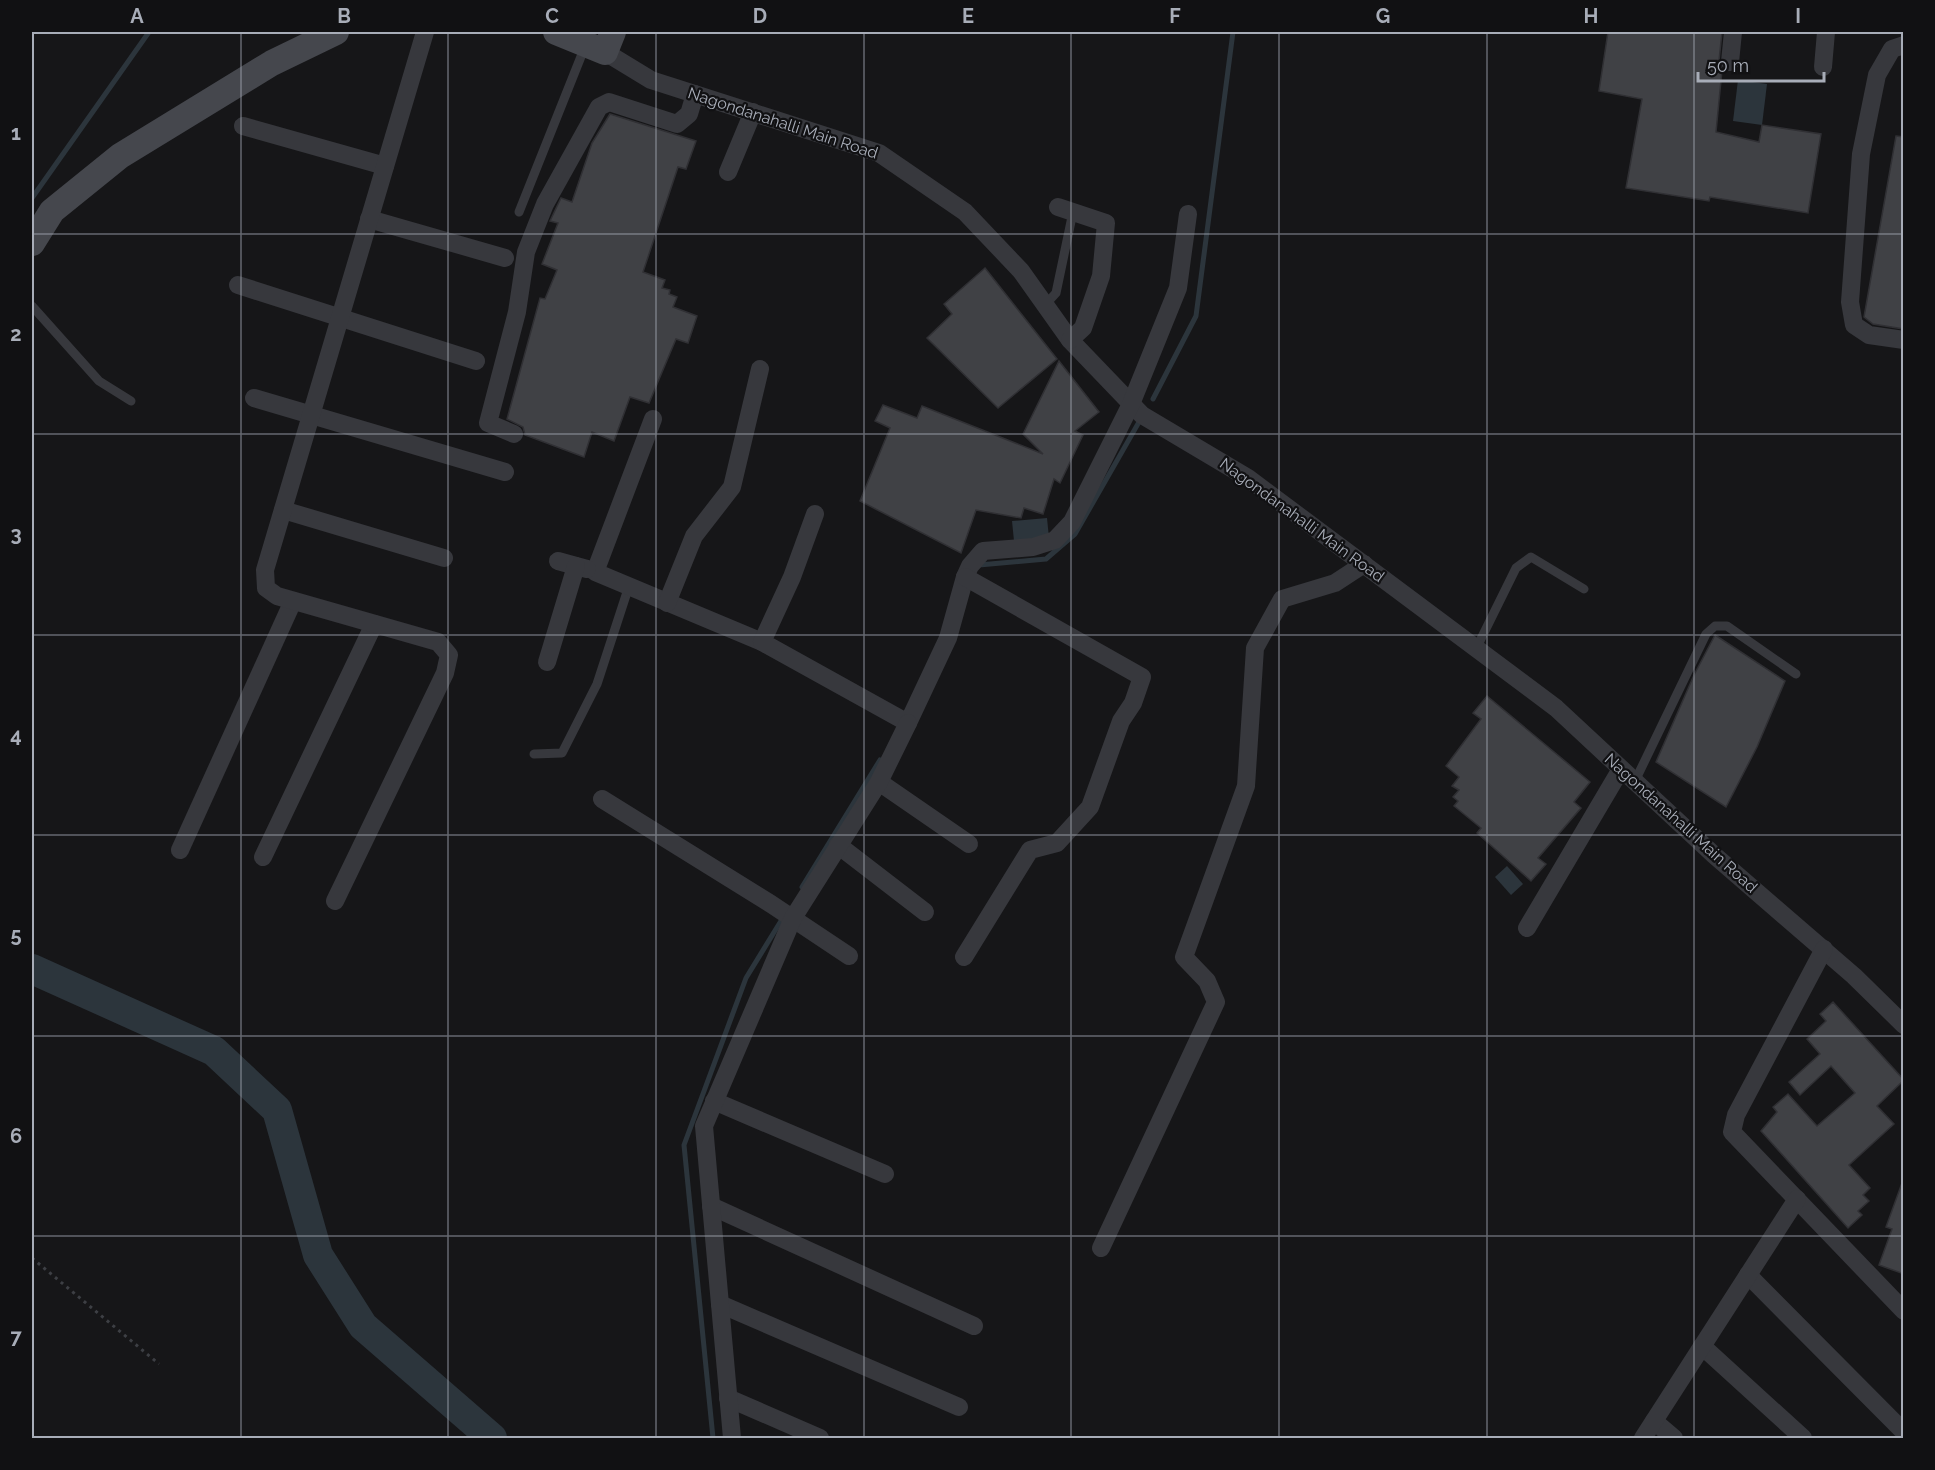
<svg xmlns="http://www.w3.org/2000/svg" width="1935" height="1470" font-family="Raleway,sans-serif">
<rect width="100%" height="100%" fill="#161618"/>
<!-- water -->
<g fill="#2c353c">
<path d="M1738,80l29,4 -5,41 -29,-4z"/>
<path d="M1047,518l2,20 -35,3 -2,-20z"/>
<path d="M1507,866l16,18 -12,11 -16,-18z"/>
</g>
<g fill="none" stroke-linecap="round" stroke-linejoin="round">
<!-- stream -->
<g stroke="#2c353c" stroke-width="5">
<path d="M32,198l117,-166"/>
<path d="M1153,399l43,-83 37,-284"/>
<path d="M979,565l67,-6 29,-25 64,-112"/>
<path d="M802,887l78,-127"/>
<path d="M713,1438l-29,-293 62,-167 38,-62"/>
</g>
<!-- river -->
<path stroke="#2c353c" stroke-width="30" d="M32,969l182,82 63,59 41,145 45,71 129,112"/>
</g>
<!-- building -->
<g fill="#404145" stroke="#303034" stroke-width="1.5">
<path d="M1608,32h114l-3,29 3,9 -6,62 43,10 3,-17 59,9 -13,79 -98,-16 -1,4 -83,-13 16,-89 -43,-8z"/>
<path d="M610,114l86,27 -10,28 -8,-2 -35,105 22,8 -3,8 8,2 -1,4 8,3 -4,10 24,9 -9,27 -12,-4 -27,64 -19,-6 -16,44 -22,-9 -8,25 -59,-22 -2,-8 -16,-8 33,-121 5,1 12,-29 -15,-6 16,-41 -8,-2 11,-23 11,4 20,-59z"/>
<path d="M1896,136l8,1v192l-31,-5 -9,-7z"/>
<path d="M985,268l72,91 -59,49 -71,-70 25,-24 -8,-10z"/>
<path d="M1059,361l40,51 -24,19 8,4 -23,48 -6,-4 -11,35 -19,-6 -3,10 -45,-8 -15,43 -101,-52 30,-73 -15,-7 8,-16 34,13 5,-12 121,48 -20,-20z"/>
<path d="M1715,635l70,46 -28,66 -31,60 -70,-45 38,-87z"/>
<path d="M1487,696l103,86 -16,20 7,6 -43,50 8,6 -15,17 -54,-48 4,-5 -27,-22 4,-5 -5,-4 6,-7 -7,-4 7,-9 -13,-11 35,-47 -8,-6z"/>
<path d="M1833,1002l71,78 -27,26 17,18 -45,41 21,23 -7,7 6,6 -11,10 4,4 -14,13 -87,-97 16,-19 -4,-5 15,-13 29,32 38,-33 -24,-27 -31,29 -11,-13 31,-28 -13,-15 19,-18 -6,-7z"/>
<path d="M1902,1183h2v91l-25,-9 13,-36 -6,-2z"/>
</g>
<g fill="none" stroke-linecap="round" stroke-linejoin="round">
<!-- path -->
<path stroke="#3d3f44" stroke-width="3" stroke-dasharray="3 4.5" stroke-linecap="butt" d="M32,1258l127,106"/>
<!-- lane -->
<g stroke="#37383d" stroke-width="9">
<path d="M519,212l67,-168"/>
<path d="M1045,305l11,-12 17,-81"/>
<path d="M32,306l67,75 32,20"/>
<path d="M1476,649l40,-81 15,-11 53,32"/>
<path d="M534,754l28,-1 35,-69 32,-98"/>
<path d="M1635,781l71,-147 9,-8h12l69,48"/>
</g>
<!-- street -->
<g stroke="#37383d" stroke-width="18">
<path d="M1904,45l-12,4 -15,26 -16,79 -11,148 4,23 15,10 35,5"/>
<path d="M605,52l46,28 228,73 86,59 56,59 49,69 72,75 106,63 308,230 158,147 140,121 50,49"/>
<path d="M1730,62l3,-30"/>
<path d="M1823,67l3,-35"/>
<path d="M243,126l142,40"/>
<path d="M728,172l25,-60"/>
<path d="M1058,207l48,16 -5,53 -18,52 -13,12"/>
<path d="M369,219l136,39"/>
<path d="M238,285l238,76"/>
<path d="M254,398l251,74"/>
<path d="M653,419l-58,153 167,70"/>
<path d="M514,434l-26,-11 29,-111 9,-60 19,-48 54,-97 10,-5 68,22 12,-10 6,-20"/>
<path d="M283,510l161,48"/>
<path d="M815,514l-23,63 -30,65 146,81 40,-85 17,-61 5,-11 13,-15 50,-4 22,-7 17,-18 59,-118 47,-116 10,-74"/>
<path d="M558,561l29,8"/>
<path d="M667,603l27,-67 38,-49 28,-118"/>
<path d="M547,662l29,-96"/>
<path d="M879,782l90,62"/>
<path d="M602,799l169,105 78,52"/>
<path d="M838,845l87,67"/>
<path d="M180,850l113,-249"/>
<path d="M263,857l111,-233"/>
<path d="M335,901l110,-228 4,-18 -11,-13 -161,-46 -11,-8 -1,-18 160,-538"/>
<path d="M1527,928l94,-159"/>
<path d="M1824,949l-88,166 -4,17 172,179"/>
<path d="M964,957l66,-107 27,-7 33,-36 31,-86 12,-18 9,-26 -177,-100"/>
<path d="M714,1101l171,73"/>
<path d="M711,1206l263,120"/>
<path d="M1101,1248l115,-246 -9,-21 -23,-24 62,-171 9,-138 27,-49 53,-16 29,-19"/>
<path d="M1748,1275l155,156"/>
<path d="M720,1304l239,103"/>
<path d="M1702,1346l101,92"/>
<path d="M728,1398l92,40"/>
<path d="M1654,1421l20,17"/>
<path d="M732,1438l-28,-312 89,-208 86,-136 29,-59"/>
<path d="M1643,1438l154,-239"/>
</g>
<!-- secondary -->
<g stroke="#45474d" stroke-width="26">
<path d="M556,32l49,20 8,-20"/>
<path d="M32,243l20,-32 68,-55 152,-93 64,-31"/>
</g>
</g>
<!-- grid -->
<path fill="none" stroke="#a8adb8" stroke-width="1.5" stroke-opacity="0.55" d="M241,32v1406M448,32v1406M656,32v1406M864,32v1406M1071,32v1406M1279,32v1406M1487,32v1406M1694,32v1406M32,234h1872M32,434h1872M32,635h1872M32,835h1872M32,1036h1872M32,1236h1872"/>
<g text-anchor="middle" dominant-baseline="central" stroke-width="4.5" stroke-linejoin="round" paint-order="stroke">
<!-- street labels -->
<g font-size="16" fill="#a8adb8" stroke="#111113">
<text transform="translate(783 123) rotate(18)">Nagondanahalli Main Road</text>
<text transform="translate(1302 520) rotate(36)">Nagondanahalli Main Road</text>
<text transform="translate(1681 823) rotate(42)">Nagondanahalli Main Road</text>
</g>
</g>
<!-- border -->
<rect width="1935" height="1470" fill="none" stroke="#111113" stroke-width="66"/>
<!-- scale -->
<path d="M1698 72v9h126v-9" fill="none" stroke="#a8adb8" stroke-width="3"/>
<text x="1707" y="72" font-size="18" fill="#a8adb8" stroke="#111113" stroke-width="4.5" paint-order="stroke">50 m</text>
<rect x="33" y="33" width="1869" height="1404" fill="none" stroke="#a8adb8" stroke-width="2"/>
<g font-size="20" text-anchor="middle" font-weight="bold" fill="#a8adb8">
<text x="137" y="23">A</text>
<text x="344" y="23">B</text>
<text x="552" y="23">C</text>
<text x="760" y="23">D</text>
<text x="968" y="23">E</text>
<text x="1175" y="23">F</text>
<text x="1383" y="23">G</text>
<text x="1591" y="23">H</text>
<text x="1798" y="23">I</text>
<text x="16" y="140">1</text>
<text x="16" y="341">2</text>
<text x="16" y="541">3</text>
<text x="16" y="742">4</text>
<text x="16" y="942">5</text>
<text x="16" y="1143">6</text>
<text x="16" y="1344">7</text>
</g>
</svg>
